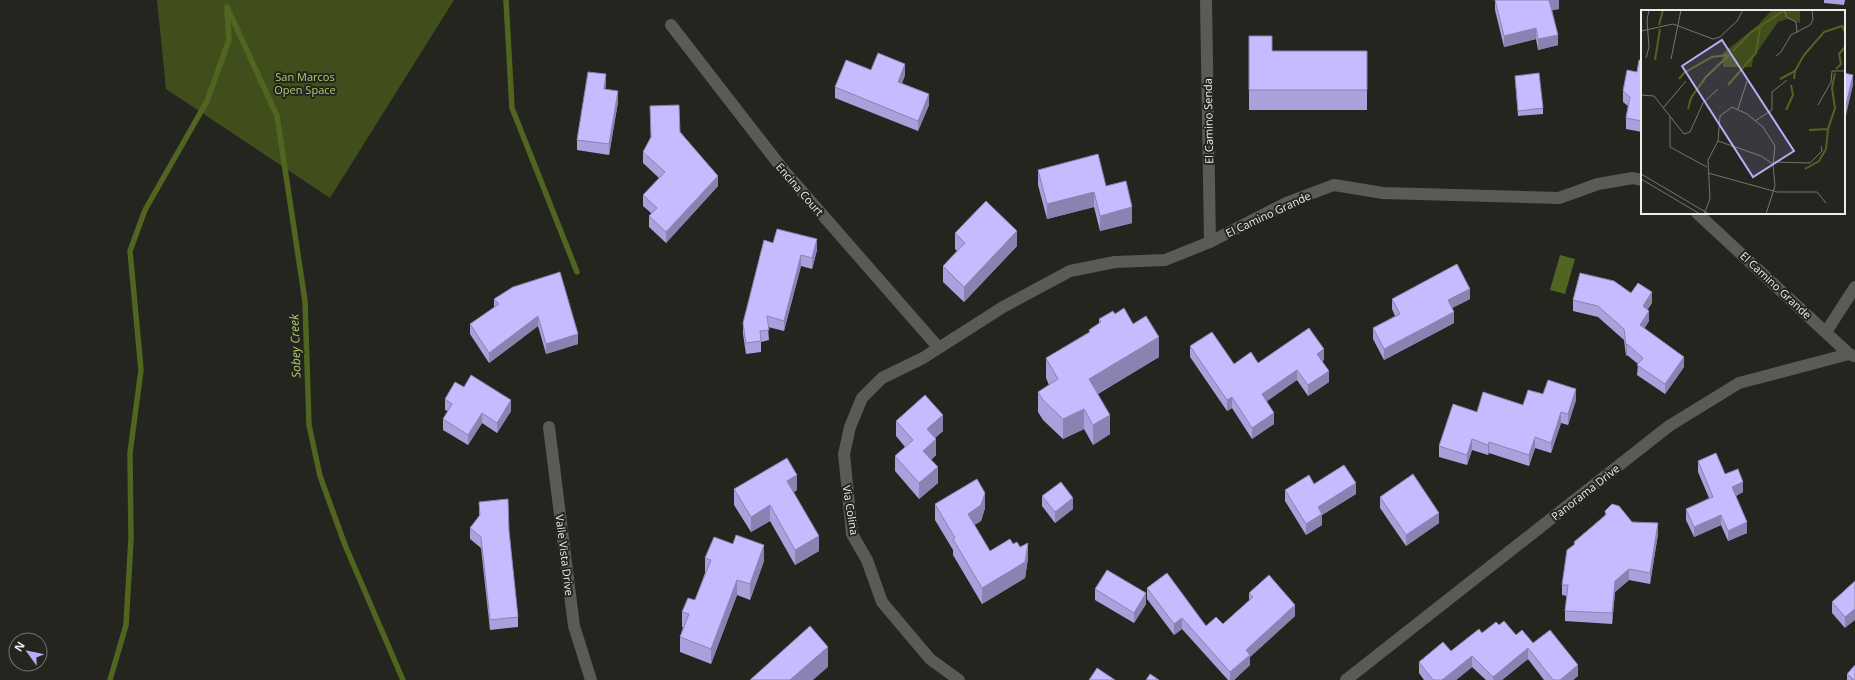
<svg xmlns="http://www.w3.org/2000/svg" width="1855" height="680" font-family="'Open Sans',sans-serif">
<rect width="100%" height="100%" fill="#23251e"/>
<!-- green -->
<path fill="#404e1c" d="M157,0h297l-124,198 -164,-109z"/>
<!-- water -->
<path fill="#526520" d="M1560,255l15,4 -10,35 -15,-4z"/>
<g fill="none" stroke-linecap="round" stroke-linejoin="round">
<!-- stream -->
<g stroke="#526520" stroke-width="5.5">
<path d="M506,0l6,108 65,164"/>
<path d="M227,7l50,109 28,185 4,124 11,51 25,69 58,135"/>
<path d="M110,680l16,-55 5,-86 -1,-86 11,-83 -11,-119 15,-41 62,-109 22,-61 -2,-29"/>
</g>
<!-- street -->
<g stroke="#595b57" stroke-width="12">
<path d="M1206,0l4,242"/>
<path d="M671,25l114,147 153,175"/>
<path d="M1697,213l152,141 5,2"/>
<path d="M1826,332l29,-45"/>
<path d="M549,427l25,199 17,54"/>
<path d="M959,680l-29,-21 -48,-57 -15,-42 -15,-26 -8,-80 6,-27 12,-29 20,-20 41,-20 80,-51 67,-36 45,-9 50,-2 45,-18 76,-39 48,-18 49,8 176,5 39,-14 35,-6 9,2"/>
<path d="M1346,680l323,-254 70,-43 110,-29"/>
</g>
</g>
<!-- wall -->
<g fill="#aba0db">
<path d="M1495,0h64v9l-7,1 6,35 -20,5 -2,-11 -32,8 -9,-37z"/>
<path d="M1824,0h21l-1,5 -20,-2z"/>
<path d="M1249,36l23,15h95v59h-118z"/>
<path d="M1642,60v72l-16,-3v-11l2,-12 -5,-4v-11l14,-19z"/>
<path d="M905,75l-3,8 27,22 -11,26 -83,-33v-11z"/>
<path d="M1515,76l28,32v6l-25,2z"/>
<path d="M606,85l-1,4 13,13 -9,53 -32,-5v-10z"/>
<path d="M680,132l38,54 -52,57 -17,-16v-11l2,-3 -8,-7v-11l16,-17 -16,-15v-11z"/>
<path d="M1038,170l68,16 26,37 -32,8 -6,-24 -47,12 -9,-34z"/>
<path d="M955,233l62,13 -53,56 -21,-20v-16l14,-15 -2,-2z"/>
<path d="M773,243l44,7 -5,19 -11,-3 -17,65 -16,-4 1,13 -8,2v10l-15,2 -3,-20v-11z"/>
<path d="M513,287l65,57 -32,10 -8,-28 -49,37 -19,-29v-10l24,-16v-9z"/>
<path d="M1631,293l21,10 -5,6 2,12 -5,7 40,39 -19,27 -28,-19 1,-11 -11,-9 -1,1 -2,-16 -26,-23 -25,-6v-11z"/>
<path d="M1392,299h78l-18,9 2,15 -70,37 -11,-21v-11l22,-12 -3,-7z"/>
<path d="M1115,314l18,10 26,33 -61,37 12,40 -17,11 -9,-16 -21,10 -20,-19 -5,-8v-20l11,-7 -3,-7v-20l43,-26v-2l10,-6v-5z"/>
<path d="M1190,346l44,18 90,-4 -2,1 7,21 -21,14 -11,-16 -31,21 8,23 -22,15 -20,-31 -5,3 -37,-54z"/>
<path d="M464,387l47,24 -14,22 -15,-10 -14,22 -25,-15v-11l5,-8 -3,-1v-11z"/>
<path d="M1543,394l33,6 -8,25 -7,-2 -10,30 -16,-5 -6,18 -40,-13 -1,2 -16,-5 -5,15 -28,-8v-11l38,-34 46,-7z"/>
<path d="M896,421l47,10 -8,7 1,17 -5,5 7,23 -19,16 -24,-28v-15l10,-9 -9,-11z"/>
<path d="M1698,461l27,13 18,18 -7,4 11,37 -19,8 -7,-16 -27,12 -8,-17v-11l23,-11 -11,-26z"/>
<path d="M1314,484l42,10 -34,21v10l-16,10 -21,-34v-11z"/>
<path d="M734,489l63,1 -3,2 25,59 -24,14 -25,-44 -19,11 -17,-27z"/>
<path d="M1042,496l31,13 -18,14 -13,-17z"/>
<path d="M1380,497l59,26 -33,23 -26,-38z"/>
<path d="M479,502l30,29 9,86v10l-28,3 -9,-82 -11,-9v-11l9,-12z"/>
<path d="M935,504l50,4 -4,13 -7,4 16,26 23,-7 15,14 -3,20 -43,26 -29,-49v-5l-18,-30z"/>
<path d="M1605,511l27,11 26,12 -8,50 -21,-4 -14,12 -3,32 -47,-3v-10l2,-15 -5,-1v-10l12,-40v-3l31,-27z"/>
<path d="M705,558l59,3 -14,39 -13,-5 -26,69 -31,-12v-15l3,-10h-1v-15l13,-12 10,-27z"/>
<path d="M1855,581l-10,47 -13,-15v-11z"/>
<path d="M1147,588l59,38 17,-2 26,-23v-8l46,23 -45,41v8l-16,15h-6l-46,-51 -8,6 -27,-36z"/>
<path d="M1095,589l51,15 -12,19 -39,-23z"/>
<path d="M1499,625l17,10 17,8 45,33 -5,4h-29l-16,-21 -26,21h-16l-14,-13 -16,13h-32l-5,-7v-11l32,-11 31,-18z"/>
<path d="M1847,674l8,6h-8z"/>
</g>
<!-- shaded-wall -->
<g fill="#8b82b2">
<path d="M1549,0h10v9l-10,2z"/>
<path d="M1536,28v11l-32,8v-11z"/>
<path d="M1558,35v10l-20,5v-11z"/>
<path d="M905,64v11l-7,18v-11z"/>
<path d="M606,74v11l-2,14v-10z"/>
<path d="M1853,75v10l-9,39v-11z"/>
<path d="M618,91v11l-9,53v-11z"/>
<path d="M929,94v11l-11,26v-10z"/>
<path d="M718,176v10l-52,57v-11z"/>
<path d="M1094,192v15l-47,12v-15z"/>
<path d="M1132,207v16l-32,8v-15z"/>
<path d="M1017,231v15l-53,56v-15z"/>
<path d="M817,239v11l-5,19v-11z"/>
<path d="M801,255v11l-17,65v-10z"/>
<path d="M1470,289v10l-22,11v-10z"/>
<path d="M1652,292v11l-9,14v-11z"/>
<path d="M1649,311v10l-9,15v-11z"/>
<path d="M1454,312v11l-70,37v-11z"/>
<path d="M538,316v10l-49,37v-10z"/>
<path d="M578,334v10l-32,10v-10z"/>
<path d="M1159,337v20l-70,42v-20z"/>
<path d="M1627,344v11l-1,1v-11z"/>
<path d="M1324,349v11l-7,4v-10z"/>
<path d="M1684,357v10l-19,27v-10z"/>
<path d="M1297,370v10l-35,25v-11z"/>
<path d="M1329,371v11l-21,14v-11z"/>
<path d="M1576,389v11l-8,25v-11z"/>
<path d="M1232,397v11l-5,3v-11z"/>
<path d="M511,400v11l-14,22v-10z"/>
<path d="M1084,409v20l-21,10v-20z"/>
<path d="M1561,412v11l-10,30v-10z"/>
<path d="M482,413v10l-14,22v-10z"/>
<path d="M1274,413v11l-22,15v-11z"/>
<path d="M943,415v16l-16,13v-15z"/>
<path d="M1110,415v19l-17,11v-20z"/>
<path d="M1535,437v11l-6,18v-11z"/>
<path d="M936,439v16l-13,11v-15z"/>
<path d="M1472,439v11l-5,15v-10z"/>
<path d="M1489,442v11l-1,2v-10z"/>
<path d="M938,467v16l-19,16v-16z"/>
<path d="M797,475v15l-10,6v-15z"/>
<path d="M1743,482v10l-11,5v-10z"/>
<path d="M1356,483v11l-34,21v10l-16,10v-11l12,-17z"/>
<path d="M985,493v15l-4,13 -13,8v-15z"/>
<path d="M1073,498v11l-18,14v-11z"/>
<path d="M770,505v16l-19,11v-15z"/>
<path d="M1439,513v10l-33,23v-11z"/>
<path d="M1721,515v10l-27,12v-10z"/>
<path d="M1747,522v11l-19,8v-10z"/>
<path d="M1658,523v11l-8,50v-11z"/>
<path d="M819,536v15l-24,14v-15z"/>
<path d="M1028,543v15l-3,20 -43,26v-16z"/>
<path d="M764,545v16l-14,39v-16z"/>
<path d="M1629,569v11l-14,12 -3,32v-11l3,-32z"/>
<path d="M737,580v15l-26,69v-15z"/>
<path d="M1146,593v11l-12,19v-10z"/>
<path d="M1295,605v11l-45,41v8l-16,15h-4v-8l16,-22z"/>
<path d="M1855,609v11l-10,8v-11z"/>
<path d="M1182,618v11l-8,6v-11z"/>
<path d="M828,647v20l-15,13h-23z"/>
<path d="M1528,648v11l-26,21h-9v-3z"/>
<path d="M1472,656v11l-16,13h-14z"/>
<path d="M1578,665v11l-5,4h-13z"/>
</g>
<!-- building -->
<g fill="#c7baff" stroke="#8b82b2">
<path d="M1495,0h55h-1l9,35 -20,4 -2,-11 -32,8z"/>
<path d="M1249,36h23v15h95v39h-118z"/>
<path d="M878,53l27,11 -7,18 31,12 -11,27 -83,-34 11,-27 25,10z"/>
<path d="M1639,60h3v61l-16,-3 4,-21 -7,-6 4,-21 10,2z"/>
<path d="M588,72l18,2 -2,15 14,2 -9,53 -32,-4z"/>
<path d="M1539,73l4,35 -25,3 -3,-35z"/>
<path d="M1844,73l9,2 -9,38z"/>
<path d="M679,105l1,27 38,44 -52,56 -17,-16 8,-8 -14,-13 22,-23 -22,-20 8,-15 -1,-31z"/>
<path d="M1098,154l8,32 20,-5 6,26 -32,9 -6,-24 -47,12 -9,-34z"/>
<path d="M986,201l31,30 -53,56 -21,-21 22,-23 -10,-10z"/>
<path d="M777,229l40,10 -5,19 -11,-3 -17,66 -17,-5 2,14 -9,1 1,10 -15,2 -3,-20 21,-83 9,3z"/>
<path d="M1457,264l13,25 -22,11 6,12 -70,37 -11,-21 27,-14 -8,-15z"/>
<path d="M560,272l18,62 -32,10 -8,-28 -49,37 -19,-29 29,-20 -5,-5 19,-12z"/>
<path d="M1580,273l34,8 17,12 7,-10 14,9 -9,14 6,5 -9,14 44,32 -19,27 -28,-19 6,-7 -16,-14 -1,1 -2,-16 -26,-23 -25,-6z"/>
<path d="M1124,308l9,16 13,-8 13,21 -70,42 21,36 -17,10 -9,-16 -21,10 -20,-19 -5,-8 20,-13 -12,-21 44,-26 -1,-2 12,-8 -2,-3 14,-8 2,3z"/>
<path d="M1309,328l15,21 -7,5 12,17 -21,14 -11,-15 -35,24 12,19 -22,15 -20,-31 -5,3 -37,-54 22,-14 22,32 17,-12 7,11z"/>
<path d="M471,375l40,25 -14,23 -15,-10 -14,22 -25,-16 9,-15 -7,-5 10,-17 9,5z"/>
<path d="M1548,380l28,9 -8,25 -7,-2 -10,31 -16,-6 -6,18 -40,-13 -1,3 -16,-6 -5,16 -28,-9 14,-42 24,8 6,-20 40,13 5,-15 15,4z"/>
<path d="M925,395l18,20 -16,14 9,10 -13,12 15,16 -19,16 -24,-27 18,-16 -17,-19z"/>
<path d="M1716,453l9,21 13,-5 5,13 -11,5 15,35 -19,9 -7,-16 -27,12 -8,-18 27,-12 -15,-36z"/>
<path d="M787,458l10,17 -10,6 32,55 -24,14 -25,-45 -19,12 -17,-28z"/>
<path d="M1344,465l12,18 -38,24 4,7 -16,10 -21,-34 24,-15 5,9z"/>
<path d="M1413,474l26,39 -33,22 -26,-38z"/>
<path d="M977,479l8,14 -4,12 -13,9 22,37 20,-12 3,5 4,-2 3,5 8,-4 -3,19 -43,26 -29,-49 2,-1 -20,-34z"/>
<path d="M1061,482l12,16 -18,14 -13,-16z"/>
<path d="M508,499l1,32 9,86 -28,3 -9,-83 -11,-9 10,-13 -1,-13z"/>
<path d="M1612,504l7,2 13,16 26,1 -8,50 -21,-4 -14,12 -3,32 -47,-2 3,-26h-6l5,-35 8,-6 -1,-2 32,-27 -1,-4z"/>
<path d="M736,535l28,10 -14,39 -13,-4 -26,69 -31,-12 9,-23 -7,-2 6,-14 7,2 16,-40 -6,-2 9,-21 19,7z"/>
<path d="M1107,570l39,23 -12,20 -39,-24z"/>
<path d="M1167,573l39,53 10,-9 7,7 30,-27 -4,-4 20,-18 26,30 -49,45 4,5 -20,17 -48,-54 -8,6 -27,-36z"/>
<path d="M1855,581v28l-10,8 -13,-15z"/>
<path d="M1504,621l12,14 6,-5 11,13 17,-13 28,35 -18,15h-7l-25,-32 -35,29 -21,-21 -30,24h-9l-14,-18 24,-20 8,9 28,-22 3,4 14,-11 3,3z"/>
<path d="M810,626l18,21 -38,33h-40z"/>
<path d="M1855,665v15h-4l2,-1 -6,-5z"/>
<path d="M1097,668l18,12h-26z"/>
<path d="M1150,674l9,6h-13z"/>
</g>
<g text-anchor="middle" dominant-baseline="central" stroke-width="4" stroke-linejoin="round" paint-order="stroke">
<!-- park labels -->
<g font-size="11" fill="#afcc6d" stroke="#23251e">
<text x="305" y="76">San Marcos<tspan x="305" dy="13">Open Space</tspan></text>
</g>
<!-- street labels -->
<g font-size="11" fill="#ebede8" stroke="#23251e">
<text transform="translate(1208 121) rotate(-91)">El Camino Senda</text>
<text transform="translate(800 189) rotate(49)">Encina Court</text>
<text transform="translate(1268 214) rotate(-25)">El Camino Grande</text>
<text transform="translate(1776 285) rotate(43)">El Camino Grande</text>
<text transform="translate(1585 492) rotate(-38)">Panorama Drive</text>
<text transform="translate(851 510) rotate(81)">Via Colina</text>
<text transform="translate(565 555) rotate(83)">Valle Vista Drive</text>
</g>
<!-- water labels -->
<g font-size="12" font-style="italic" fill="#afcc6d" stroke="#23251e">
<text transform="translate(295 346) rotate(-92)">Sobey Creek</text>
</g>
</g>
<!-- overview -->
<g transform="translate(1641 10)">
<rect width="204" height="204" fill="#23251e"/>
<path d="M131,0h28v13l-13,-4 -9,3 -25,36 -1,9h-29v-14l34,-27z" fill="#404e1c"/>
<path fill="none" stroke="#526520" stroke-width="2" d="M18,15l4,-15M92,41l17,-18 33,-22M14,50l5,-31M195,59l5,-5 -2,-10 6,-7M38,69l5,-6 28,-16 16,-2M139,69l15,-8M153,69l1,-8 9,-16 20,-23 18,-6 3,6M87,75l28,-32 4,-25M47,99l3,-11 15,-21 24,-23M145,100l7,-15 -2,-10M168,120l19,-1M164,159l14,-8 7,-12 2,-20 7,-21 -3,-20 3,-15"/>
<path fill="none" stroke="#73756f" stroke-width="1" d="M143,0l3,7 9,5 1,11M0,21l32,-7 40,15 7,-2 17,-16 6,-11M135,46l5,-4 10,-17 19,-10 3,-5 -1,-10M5,48l3,-11 -2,-27 2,-10M30,49l10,-49M0,85l13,1 30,38 6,-2 13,-29 15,-14M177,95l13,-23 1,-11h13M22,98l23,-27M97,99l9,-28M29,106v31l37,20M114,111l17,-11v-18l15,-12M77,131l43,15 12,8M132,152l37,1 12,-12 -1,-5M67,163l69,19h40l9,11M0,164l68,40M0,169l59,35M63,204l6,-15 -2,-39 10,-19 2,-25 12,-9 15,7 16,13 12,19 -2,18 2,22 -9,28"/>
<path fill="#baaaf7" fill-opacity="0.15" stroke="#baaaf7" stroke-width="2" d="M81,30l72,111 -41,26 -71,-111z"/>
<rect width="204" height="204" fill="none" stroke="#ebede8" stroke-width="2"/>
</g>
<!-- north arrow -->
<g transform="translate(28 652) rotate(303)"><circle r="19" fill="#23251e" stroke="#73756f"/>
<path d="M0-3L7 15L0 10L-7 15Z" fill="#baaaf7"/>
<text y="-6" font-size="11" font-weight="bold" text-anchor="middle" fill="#ebede8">N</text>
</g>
</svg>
